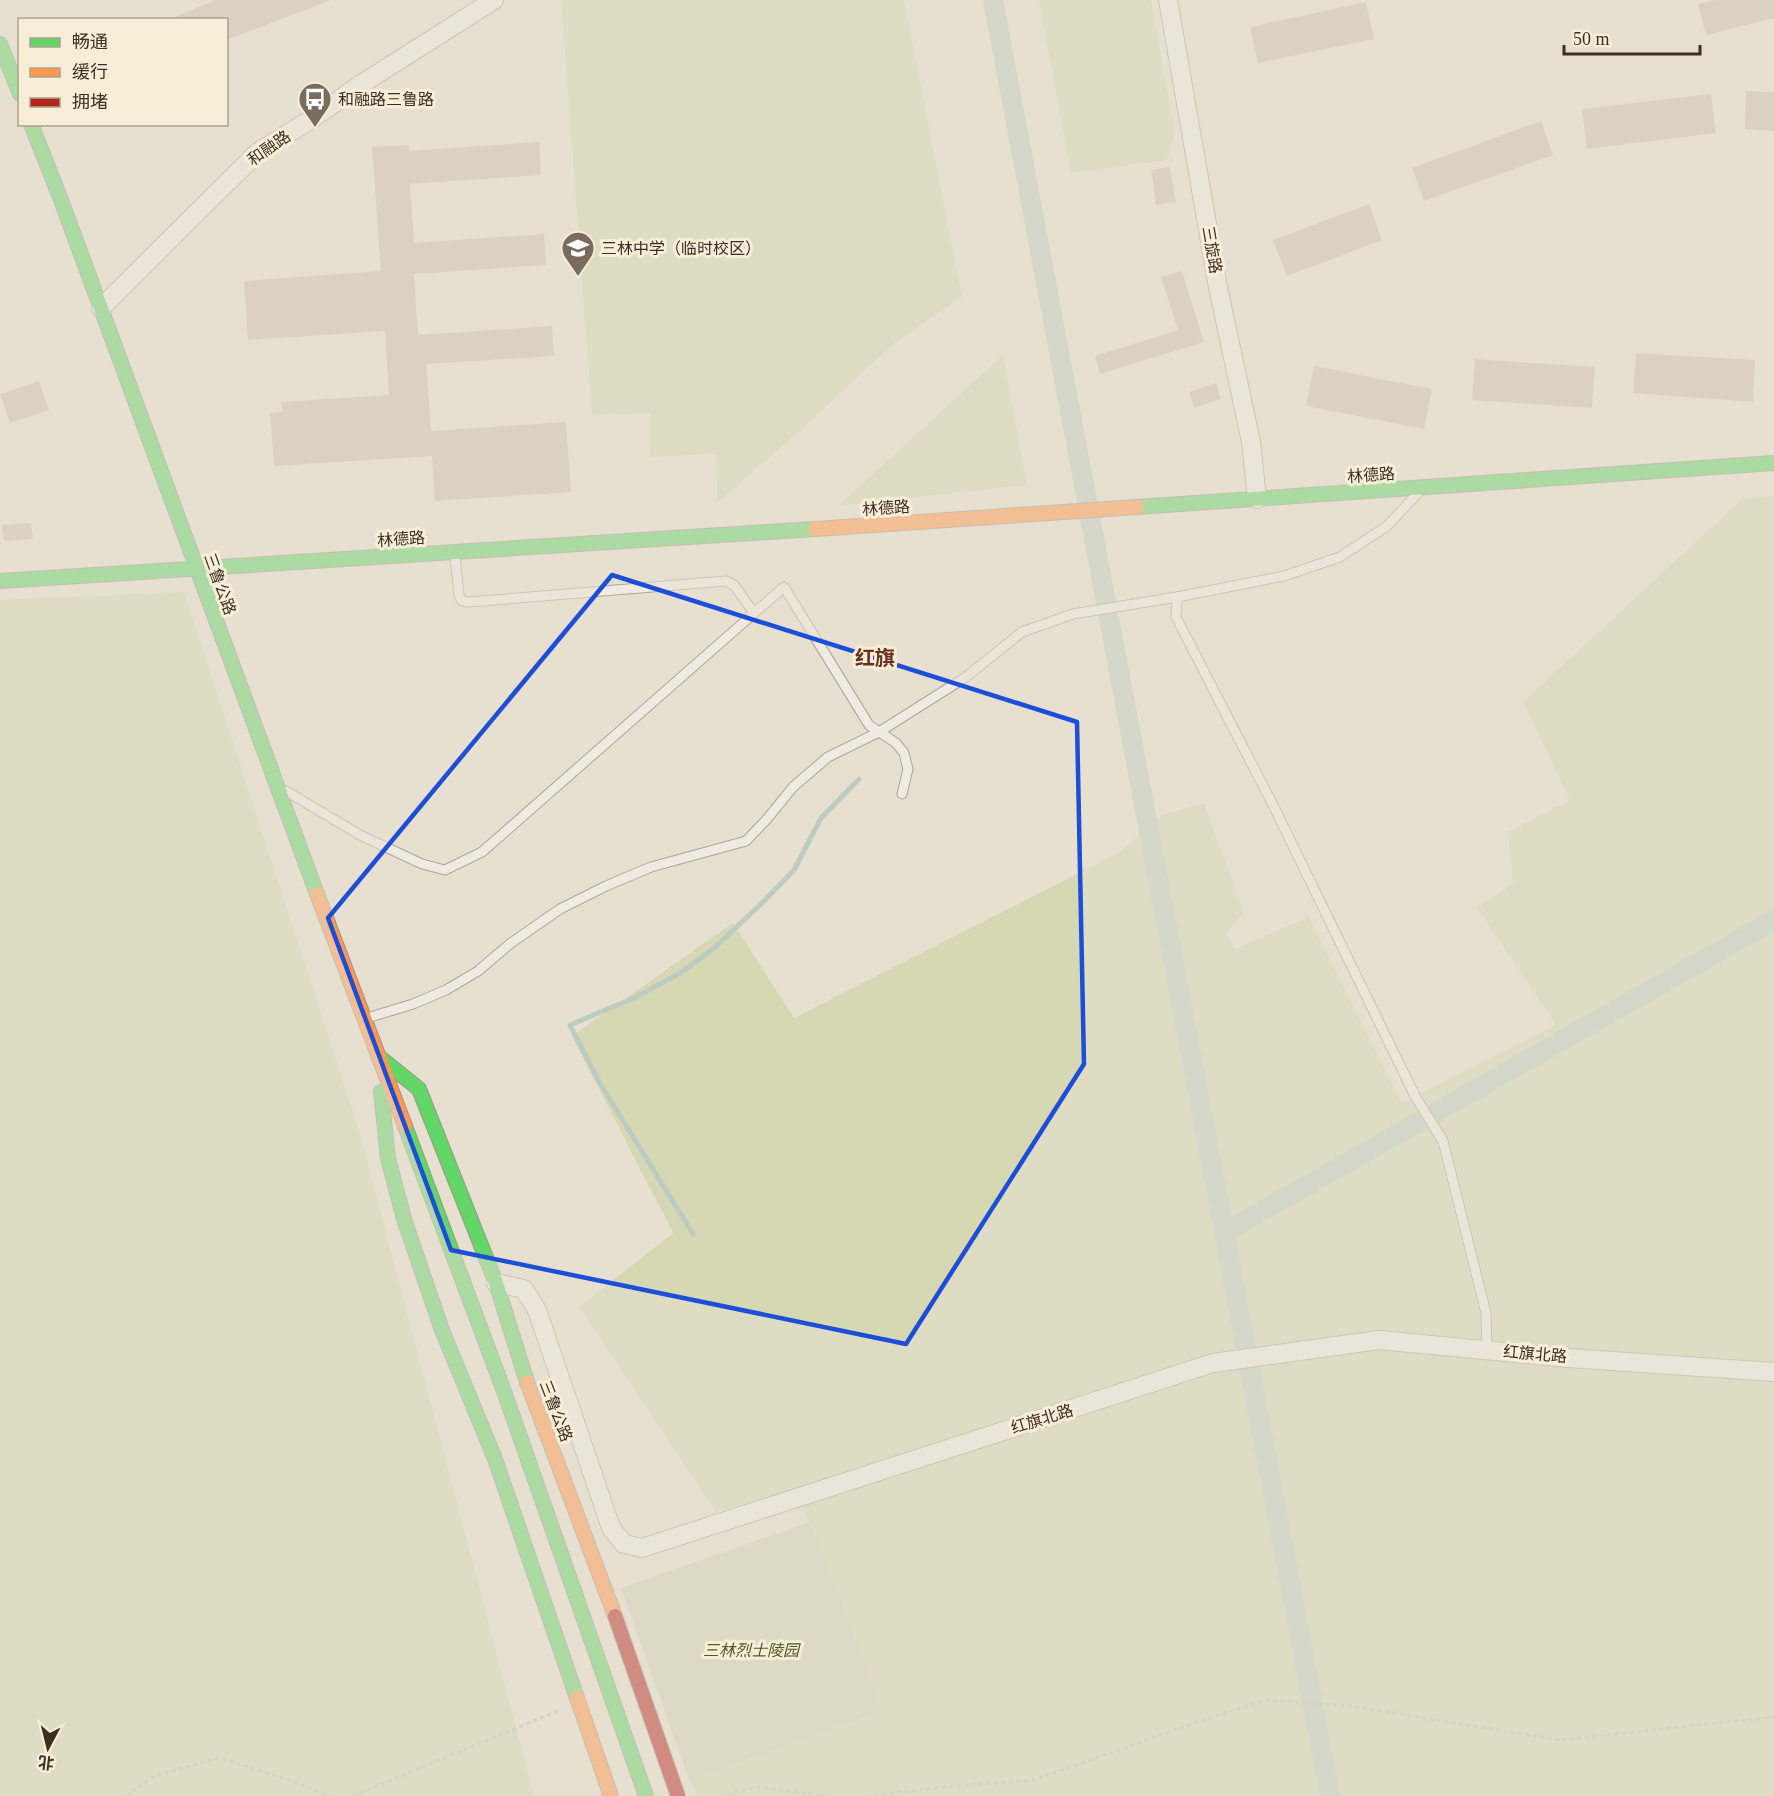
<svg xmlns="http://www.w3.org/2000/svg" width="1774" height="1796" font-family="'Times New Roman','Noto Sans SC',serif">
<rect width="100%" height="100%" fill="#e7e0d1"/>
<!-- green -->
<g fill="#d6d7b3">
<path d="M563,0h341l58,297 -69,47 -91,85 -85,74 -1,-49 -66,3 1,-44 -59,2 -31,-414z"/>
<path d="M1039,0h112l24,134 -8,26 -96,13z"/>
<path d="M1003,355l24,130 -189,21z"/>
<path d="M1774,496v1300h-1075l-10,-16 194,-69 -87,-223 -80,24 -137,-205 94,-74 -101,-197 161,-113 61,95 324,-165 45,-38 41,-12 40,109 -18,22 9,15 74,-32 93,186 154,-78 -79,-117 36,-24 -5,-52 62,-32 -47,-98 220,-204z"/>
<path d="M184,592l176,541 174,663h-534v-1196z"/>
</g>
<!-- cemetery -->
<path fill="#d1d1b3" d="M810,1522l73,189 -194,69 -68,-192z"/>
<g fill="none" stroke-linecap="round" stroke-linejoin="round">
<!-- stream -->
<path stroke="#bcccc2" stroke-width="5" d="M693,1234l-95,-154 -28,-55 66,-28 44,-24 33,-24 48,-45 33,-34 27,-52 38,-39"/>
<!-- canal -->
<g stroke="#bcccc2" stroke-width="20">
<path d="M993,0l337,1796"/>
<path d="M1225,1232l549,-312"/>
</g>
</g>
<!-- building -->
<g fill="#cbbfb2">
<path d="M216,0h113v1l-103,39v-20h-58z"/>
<path d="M1715,0h59v18l-68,17 -8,-31z"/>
<path d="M1366,2l8,37 -116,24 -8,-36z"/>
<path d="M1746,91l28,1v39l-29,-2z"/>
<path d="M1711,94l5,39 -129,16 -5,-40z"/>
<path d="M1541,121l12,34 -129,46 -12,-33z"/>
<path d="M539,142l2,33 -131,9 4,59 130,-9 2,31 -132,9 4,61 134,-9 2,30 -128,8 5,67 135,-9 5,70 -136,9 -3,-45 -158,10 -4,-53 12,-1 -1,-10 108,-7 -4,-64 -137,9 -4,-59 137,-10 -9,-124 37,-2v6z"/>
<path d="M1170,167l6,35 -20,3 -5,-35z"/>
<path d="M1369,204l13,36 -95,36 -14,-36z"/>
<path d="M1182,271l22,71 -104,32 -5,-18 83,-26 -17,-53z"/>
<path d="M1636,353l119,7 -2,42 -120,-9z"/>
<path d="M1475,359l120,8 -3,41 -120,-8z"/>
<path d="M1314,366l118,23 -8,40 -118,-23z"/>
<path d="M39,381l10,29 -39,13 -10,-29z"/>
<path d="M1216,383l5,16 -27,9 -5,-16z"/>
<path d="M31,523l2,16 -29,2 -2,-16z"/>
</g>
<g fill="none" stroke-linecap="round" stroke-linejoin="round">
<defs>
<g id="lane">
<path d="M455,556l4,39 3,6 7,1 257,-21 8,4 20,28"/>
<path d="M1177,597l-1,20 99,192 140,287 28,45 43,172 1,37"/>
<path d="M286,791l74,44 62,29 23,6 37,-18 302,-265 85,138 27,18 8,10 4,16 -6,25"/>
<path d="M367,1018l46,-14 33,-14 32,-19 33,-28 49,-34 46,-23 45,-19 95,-26 21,-22 26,-32 35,-30 51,-25 87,-55 56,-45 51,-18 104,-17 107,-21 56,-19 47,-31 31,-33"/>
</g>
<g id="street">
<path d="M1168,0l50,287 33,155 6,57"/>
<path d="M101,308l157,-156 49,-30 56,-39 131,-83"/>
<path d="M496,1283l28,6 13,21 74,218 13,16 18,4 571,-185 166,-23 189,18 206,14"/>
</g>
<g id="fast">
<path d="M0,44l20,50"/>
<path d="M31,124l30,76 256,694"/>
<path d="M1137,507l637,-44"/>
<path d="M0,581l815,-52"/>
<path d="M378,1056l41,33 77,194 31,99"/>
<path d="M381,1092l7,66 16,61 38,111 53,129 82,239"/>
<path d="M405,1126l100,268 141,402"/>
</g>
<g id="slow">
<path d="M815,529l322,-22"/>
<path d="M317,894l88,232"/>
<path d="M527,1382l88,234"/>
<path d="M577,1698l34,98"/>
</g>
<path id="jam" d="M615,1616l63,180"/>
</defs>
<!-- lane casing -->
<use href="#lane" stroke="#ada599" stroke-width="11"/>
<!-- street casing -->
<use href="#street" stroke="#ada599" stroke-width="20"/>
<!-- fast casing -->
<use href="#fast" stroke="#9c958a" stroke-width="16"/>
<!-- slow casing -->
<use href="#slow" stroke="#9c958a" stroke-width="16"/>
<!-- jam casing -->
<use href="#jam" stroke="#9c958a" stroke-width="16"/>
<!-- path -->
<g stroke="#c8c2b9" stroke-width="3" stroke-dasharray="4.5 3" stroke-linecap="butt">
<path d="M126,1796l28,-20 65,-18 64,20 47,18"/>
<path d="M353,1796l207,-86"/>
<path d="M720,1796l35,-9 77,9"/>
<path d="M867,1796l78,-9 89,-7 155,-55 77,-25 85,6 208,34 215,-23"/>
</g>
<!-- lane -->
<use href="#lane" stroke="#efebe3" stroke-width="9"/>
<!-- street -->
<use href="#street" stroke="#efebe3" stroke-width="18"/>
<!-- fast -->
<use href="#fast" stroke="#63d668" stroke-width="14"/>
<!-- slow -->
<use href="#slow" stroke="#ff974d" stroke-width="14"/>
<!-- jam -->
<use href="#jam" stroke="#b3261e" stroke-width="14"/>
</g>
<!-- marked area -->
<path d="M0 0H1774V1796H0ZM612,575l465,147 7,342 -178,280 -455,-94 -123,-332z" fill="#e7e0d1" fill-opacity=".55" fill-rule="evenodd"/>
<path fill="none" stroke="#1d4ed8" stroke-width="4.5" stroke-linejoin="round" d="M612,575l465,147 7,342 -178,280 -455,-94 -123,-332z"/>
<!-- icons -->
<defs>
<symbol id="bus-pin" viewBox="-11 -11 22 30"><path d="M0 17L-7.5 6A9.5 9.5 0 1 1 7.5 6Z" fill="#786c5e" stroke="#f7eed8"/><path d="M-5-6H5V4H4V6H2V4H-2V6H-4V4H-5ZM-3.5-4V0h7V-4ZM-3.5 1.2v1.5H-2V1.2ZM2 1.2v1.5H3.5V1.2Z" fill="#fff"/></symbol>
<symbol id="school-pin" viewBox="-11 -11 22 30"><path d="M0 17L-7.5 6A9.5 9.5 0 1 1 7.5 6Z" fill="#786c5e" stroke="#f7eed8"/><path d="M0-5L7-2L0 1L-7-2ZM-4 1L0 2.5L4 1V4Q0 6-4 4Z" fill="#fff"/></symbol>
</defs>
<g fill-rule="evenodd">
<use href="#bus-pin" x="296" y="80" width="38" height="52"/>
<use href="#school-pin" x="559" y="229" width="38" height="52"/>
</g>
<g text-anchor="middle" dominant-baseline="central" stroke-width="6" stroke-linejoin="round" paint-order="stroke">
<!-- poi labels -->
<g font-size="16" fill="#3d2e20" stroke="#f7eed8" text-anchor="start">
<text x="338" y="99">和融路三鲁路</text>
<text x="601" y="248">三林中学（临时校区）</text>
</g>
<!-- street labels -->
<g font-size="16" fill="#3d2e20" stroke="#f7eed8">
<text transform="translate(269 148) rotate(-35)">和融路</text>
<text transform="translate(1212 250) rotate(80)">三旋路</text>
<text transform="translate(1371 475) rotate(-4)">林德路</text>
<text transform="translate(886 508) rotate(-4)">林德路</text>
<text transform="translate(401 539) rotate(-4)">林德路</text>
<text transform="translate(220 584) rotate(70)">三鲁公路</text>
<text transform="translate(1535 1354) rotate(5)">红旗北路</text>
<text transform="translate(556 1411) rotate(69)">三鲁公路</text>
<text transform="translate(1042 1419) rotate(-17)">红旗北路</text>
</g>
<!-- park labels -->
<g font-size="16" font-style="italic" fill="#4d5a26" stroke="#f7eed8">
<text x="751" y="1650">三林烈士陵园</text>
</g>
<!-- quarter labels -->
<g font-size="20" font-weight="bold" fill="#6b2e1e" stroke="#f7eed8">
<text x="875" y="658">红旗</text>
</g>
</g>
<!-- legend -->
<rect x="18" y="18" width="210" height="108" fill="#f7eed8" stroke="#ada18e" stroke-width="1.5"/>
<rect x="30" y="38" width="30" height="9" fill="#63d668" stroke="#ada18e" stroke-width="1.5"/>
<text x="72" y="48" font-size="18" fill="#3d2e20">畅通</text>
<rect x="30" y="68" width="30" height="9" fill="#ff974d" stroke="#ada18e" stroke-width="1.5"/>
<text x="72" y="78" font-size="18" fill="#3d2e20">缓行</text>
<rect x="30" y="98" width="30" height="9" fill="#b3261e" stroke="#ada18e" stroke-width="1.5"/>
<text x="72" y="108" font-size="18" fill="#3d2e20">拥堵</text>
<!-- north arrow -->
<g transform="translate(48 1748) rotate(187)" stroke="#f7eed8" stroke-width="4.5" paint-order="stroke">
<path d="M0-4.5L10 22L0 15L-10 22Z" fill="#3d2e20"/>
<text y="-9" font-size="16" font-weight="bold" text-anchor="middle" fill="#3d2e20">北</text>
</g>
<!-- scale -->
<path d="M1564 45v9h136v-9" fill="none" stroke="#3d2e20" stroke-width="3"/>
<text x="1573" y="45" font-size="18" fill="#3d2e20" stroke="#f7eed8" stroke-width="4.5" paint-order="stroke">50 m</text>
</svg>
